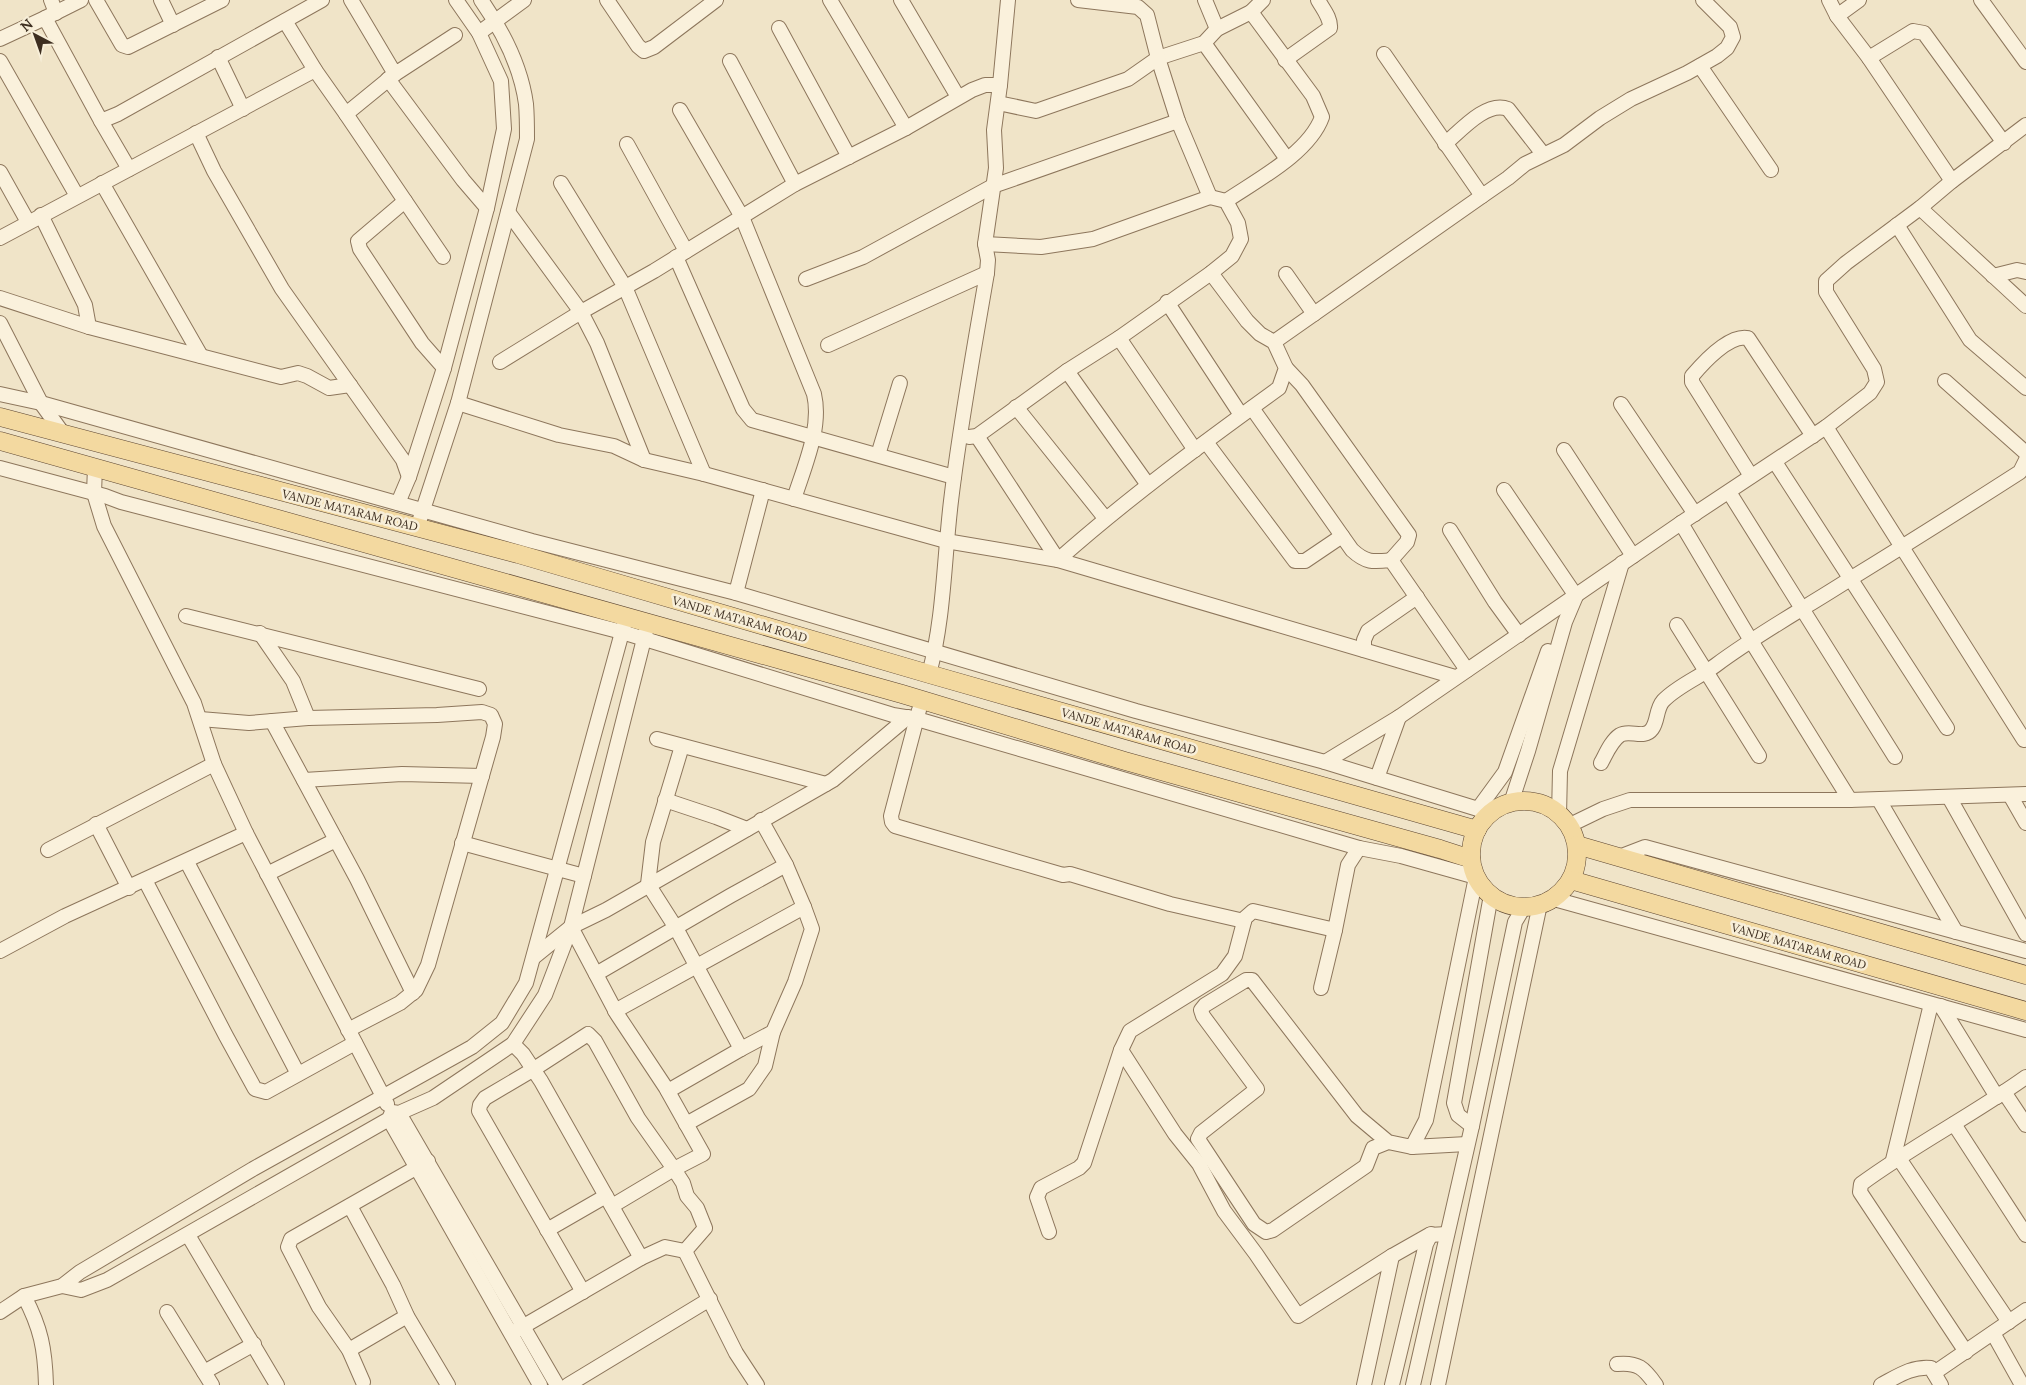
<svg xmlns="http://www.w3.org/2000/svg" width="2026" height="1385" font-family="Lora,serif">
<rect width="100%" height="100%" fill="#f0e4c8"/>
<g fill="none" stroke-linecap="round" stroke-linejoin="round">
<defs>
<g id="minor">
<path d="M51,0l5,13"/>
<path d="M96,0l26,45 6,2 94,-47"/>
<path d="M161,0l12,25"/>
<path d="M351,0l44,74 60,-39"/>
<path d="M607,0l31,46 6,5 10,-4 62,-47"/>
<path d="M830,0l76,128"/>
<path d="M901,0l57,97"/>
<path d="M1205,0l12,29"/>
<path d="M1829,0l8,16 22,-16"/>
<path d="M1981,0l45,62"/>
<path d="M1837,16l32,42 83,123"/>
<path d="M45,18l36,-18"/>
<path d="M285,21l30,49 31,44 49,-40"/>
<path d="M779,28l70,129"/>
<path d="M479,33l45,-33"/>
<path d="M0,39l45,-21 56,103 17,-7 204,-114"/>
<path d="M1204,43l83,116"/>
<path d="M1384,54l98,142 26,-18 17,-14 39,-19 36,-27 31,-19 56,-26 30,-17 10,-8 6,-11 -3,-10 -27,-27"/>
<path d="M218,57l25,52"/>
<path d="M1869,58l44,-27 11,2 80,110"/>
<path d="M1285,60l45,-32c1,-10 -7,-19 -12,-28"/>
<path d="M0,61l77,135"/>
<path d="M730,61l65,123"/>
<path d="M1700,66l71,104"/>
<path d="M388,79l75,101 24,28"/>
<path d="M998,103l38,8 92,-32 30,-21 46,-15 13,-14 34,-17 12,-12"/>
<path d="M680,110l62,107 72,177c8,34 -10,73 -20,105"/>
<path d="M346,114l97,143"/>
<path d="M101,121l28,48"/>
<path d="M196,133l18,38 68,118 121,171 6,17"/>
<path d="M627,144l59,107"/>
<path d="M1445,144c15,-13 42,-44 63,-35l35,45"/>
<path d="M0,172l28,50"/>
<path d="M102,183l99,173"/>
<path d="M561,183l64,104 79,187"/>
<path d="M405,201l-47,40 2,8 62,94 22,25"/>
<path d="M1226,201c31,-21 83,-48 96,-84l-9,-21 -62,-84"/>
<path d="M1920,208l106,98"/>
<path d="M508,212l73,100 16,31 47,117"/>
<path d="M41,215l44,90 4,22"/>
<path d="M1897,225l73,115 56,48"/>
<path d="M0,238l315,-168"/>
<path d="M985,244l56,3 52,-8 117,-42 -32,-76 -20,-63 -11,-43 -9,-8 -60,-7"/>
<path d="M676,257l67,152 9,11 202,57"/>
<path d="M1286,274l28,40"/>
<path d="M1993,276l24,-6 9,2"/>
<path d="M806,279l57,-22 130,-71 185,-65"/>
<path d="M0,298l89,29 192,50 17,-4 9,3 22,12 21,-3"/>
<path d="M1167,302l74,113"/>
<path d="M0,323l41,80 23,32"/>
<path d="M1119,338l76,112"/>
<path d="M1274,342l208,-146"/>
<path d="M828,345l159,-72"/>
<path d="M500,362l81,-50 73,-41 141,-87 111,-56 66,-38 13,-5h15"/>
<path d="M1286,368l16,17 107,150 -2,7 -16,18"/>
<path d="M1067,371l81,114"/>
<path d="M1945,381l81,72"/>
<path d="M0,394l41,9 491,138 204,52 400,118 189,51 166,51"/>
<path d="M458,403l101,32 55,11 30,14 60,14 242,67 112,19c70,-62 145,-117 221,-172l7,-20 -12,-26 -14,-8 -13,-13 -36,-48"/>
<path d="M1621,404l74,110"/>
<path d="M1016,407l89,111"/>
<path d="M1252,408l100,142c14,13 21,12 39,10l76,110"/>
<path d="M1826,427l198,313"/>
<path d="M977,436l81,124 397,117"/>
<path d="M969,437l8,-1 90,-65 52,-33 92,-65 21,-17 9,-17 -3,-16 -12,-22 -16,-4"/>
<path d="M1206,442l89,119h10l37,-25"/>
<path d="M1564,450l69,106"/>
<path d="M878,455l22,-72"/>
<path d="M1775,462l172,266"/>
<path d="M95,467l-1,26 10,33 90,177 20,61 32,69 141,271"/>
<path d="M0,468l105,28 16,6 501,130 271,83 24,4 442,129 42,8 75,21 -50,243 -14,27"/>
<path d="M1751,476l-59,-94v-6c11,-13 37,-42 56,-38l65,98"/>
<path d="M1504,490l72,106"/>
<path d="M1729,492l166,265"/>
<path d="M398,503l11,-26 35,-109 43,-160 17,-79 -3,-48 -22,-48 -23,-33"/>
<path d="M420,519l38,-116 69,-264c0,-12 0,-24 -1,-35 -5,-37 -24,-74 -45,-104"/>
<path d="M1681,523l69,116 100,161"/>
<path d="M1450,530l45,72 24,33"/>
<path d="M736,593l27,-103"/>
<path d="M186,616l293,73"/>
<path d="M1677,625l82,131"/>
<path d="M260,633l33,48 15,37"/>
<path d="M1364,650v-10l4,-9 49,-34"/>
<path d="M929,674c15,-55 15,-115 22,-173 9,-76 23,-152 36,-228l1,-13 -3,-16 11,-76 -2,-38 6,-45 8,-85"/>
<path d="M919,710l-28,106 1,6 3,4 168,49 7,-1 100,30 74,17"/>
<path d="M200,719l49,4 59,-5 129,-3 45,-3 9,3 4,9 -2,13 -65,228 -12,25 -16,13 -52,27"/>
<path d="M272,721l85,158 56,114"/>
<path d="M657,739l169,45"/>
<path d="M1325,762l74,-45 282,-194 145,-96 44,-34 7,-11 -3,-13 -48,-77v-11l20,-18 74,-55 32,-27 74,-56"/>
<path d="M1601,763c5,-9 10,-22 19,-28 10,-6 24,5 32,-6 6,-8 4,-20 11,-28 14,-15 37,-24 53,-36 43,-32 89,-57 134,-86 57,-35 114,-71 170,-107l6,-12"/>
<path d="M1377,778l22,-61"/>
<path d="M304,780l98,-6 80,2"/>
<path d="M2010,795l16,28"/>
<path d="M1949,797l77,137"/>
<path d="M665,800l51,17 31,12"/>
<path d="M1879,800l77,132"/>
<path d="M1511,803l17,-52 37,-129 11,-26"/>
<path d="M1478,809l27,-37 43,-121"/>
<path d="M1559,815l1,-44 62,-208"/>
<path d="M96,824l33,64"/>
<path d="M1570,825l33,-16 27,-9h220l176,-6"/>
<path d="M462,843l122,33"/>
<path d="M48,850l166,-86"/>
<path d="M1619,857l26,-10 381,104"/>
<path d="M187,862l111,212"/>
<path d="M267,874l69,-34"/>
<path d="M145,880l81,156 29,53 11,3 89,-49"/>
<path d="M1554,899l472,131"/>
<path d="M571,927l46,87 49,74 37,66 -29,15 9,14 4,13 10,12 8,20 -20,23 51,102 21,32"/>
<path d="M0,951l65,-35 181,-83"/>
<path d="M534,957l37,-30 35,-17 227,-130 75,-63"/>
<path d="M596,974l134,-78 56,-31 -25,-45"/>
<path d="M1321,988l14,-58"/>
<path d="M1941,1006l56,91"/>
<path d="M615,1011l189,-104 -18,-42"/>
<path d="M513,1044l10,10 18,27 100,177 24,-11 20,4"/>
<path d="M741,1049l32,-17 22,-50 17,-53 -8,-22"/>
<path d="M1121,1050l54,84 24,30 25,47 32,43 42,62 94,-60 37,-21 18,-1"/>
<path d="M668,1091l73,-42 -65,-121 -28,-44 5,-42 29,-96"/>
<path d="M2004,1092l22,33"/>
<path d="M399,1113l158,272"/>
<path d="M389,1119l151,266"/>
<path d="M686,1124l63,-35 16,-23 8,-34"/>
<path d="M1954,1124l72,111"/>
<path d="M1472,1126l-14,-11 -4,-12 37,-208"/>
<path d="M1388,1142l-15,6 -7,18 -93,64 -7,2 -12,-8 -56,-85 3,-6 56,-44 -54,-73 -2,-6 4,-5 41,-25h6l105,136 31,26 24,5 55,-3"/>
<path d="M1898,1157l111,165"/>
<path d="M1893,1160l38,-156"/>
<path d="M350,1206l43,79 14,31 41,69"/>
<path d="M547,1230l59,-34"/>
<path d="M1049,1232l-12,-35 4,-9 38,-20 5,-5 37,-113 9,-19 92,-57 13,-18 10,-38 8,-7 82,19 13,-65 11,-17"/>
<path d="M188,1235l89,150"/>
<path d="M62,1286l19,4 26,-10 282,-161 3,-7 7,1 34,-15 80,-54 32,-49 26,-68 75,-296"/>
<path d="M583,1292l-104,-181 1,-6 5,-7 49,-29 54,-35 7,7 43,77 36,51 -62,37"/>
<path d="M24,1296c17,32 21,53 22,89"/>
<path d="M0,1312l24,-16 38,-10 18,-14 173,-103 219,-122 30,-24 24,-40 98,-358"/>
<path d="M167,1312l37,60"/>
<path d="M517,1330l124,-72"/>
<path d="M1993,1333l29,52"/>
<path d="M349,1350l58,-34"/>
<path d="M1966,1352l-106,-160 1,-8c53,-39 112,-69 165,-107"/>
<path d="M1617,1364c21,-2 27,4 39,21"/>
<path d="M1934,1373l92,-63"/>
<path d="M363,1382l-14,-32 -30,-43 -31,-60 3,-8 137,-78"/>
<path d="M212,1385l-8,-13 50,-28"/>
<path d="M568,1385l142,-86"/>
<path d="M1364,1385l28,-129"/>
<path d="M1392,1385l34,-141 5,-10"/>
<path d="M1413,1385l59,-259 43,-204 9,-15"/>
<path d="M1438,1385l102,-481"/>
<path d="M1881,1385c17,-9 31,-19 50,-17l10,17"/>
</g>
<g id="major">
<path d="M0,417l518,137 411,120 548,156"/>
<path d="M0,441l902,253 223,67 315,88 31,10"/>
<circle cx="1524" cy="854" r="53"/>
<path d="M1577,845l449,130"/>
<path d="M1571,880l455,131"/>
</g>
</defs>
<!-- minor casing -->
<use href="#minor" stroke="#8d765c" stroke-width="16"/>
<!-- major casing -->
<use href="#major" stroke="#5b4430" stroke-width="19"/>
<!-- minor -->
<use href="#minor" stroke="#faf1dc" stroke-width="14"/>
<!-- major -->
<use href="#major" stroke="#f3d9a0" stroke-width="18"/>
</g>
<g text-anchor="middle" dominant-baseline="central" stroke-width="5" stroke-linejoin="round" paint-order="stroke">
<!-- street labels -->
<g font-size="12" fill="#3d2e20" stroke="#f7eed8">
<text transform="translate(350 510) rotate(14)">VANDE MATARAM ROAD</text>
<text transform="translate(740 619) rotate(16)">VANDE MATARAM ROAD</text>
<text transform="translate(1129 731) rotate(16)">VANDE MATARAM ROAD</text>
<text transform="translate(1799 946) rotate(16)">VANDE MATARAM ROAD</text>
</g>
</g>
<!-- north arrow -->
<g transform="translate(35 35) rotate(319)" stroke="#f7eed8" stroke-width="4" paint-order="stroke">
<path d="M0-4L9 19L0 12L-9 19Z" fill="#3d2e20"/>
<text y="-8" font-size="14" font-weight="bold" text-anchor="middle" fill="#3d2e20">N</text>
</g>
</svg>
